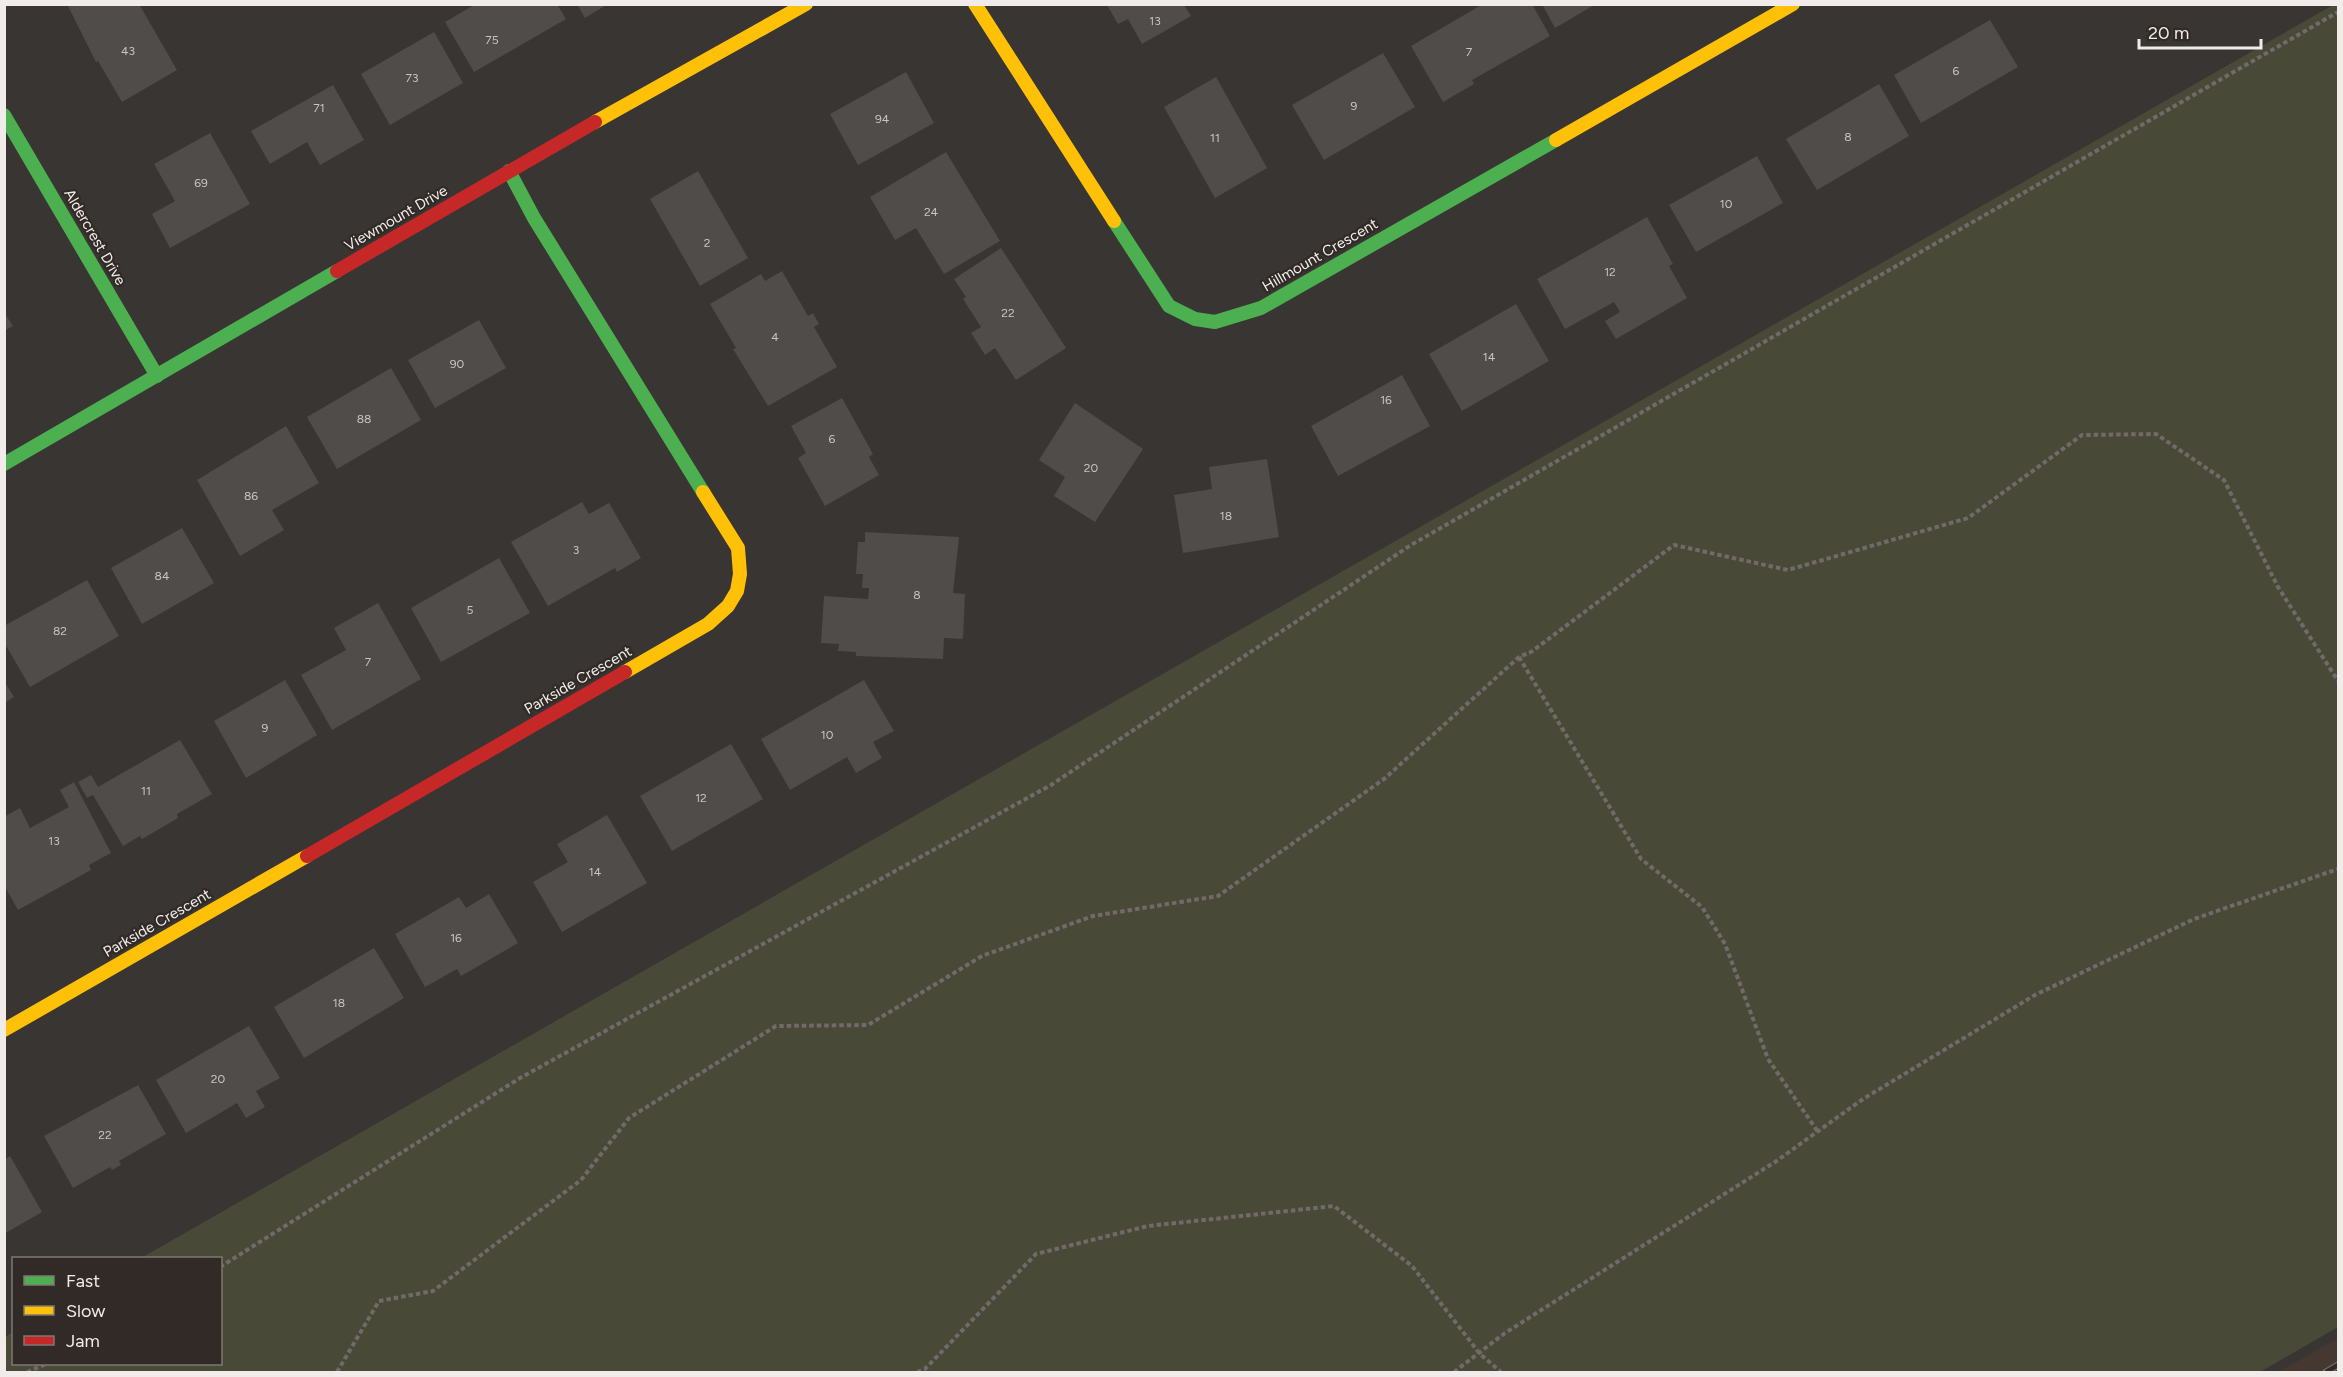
<svg xmlns="http://www.w3.org/2000/svg" width="2343" height="1377" font-family="Figtree,sans-serif">
<rect width="100%" height="100%" fill="#383533"/>
<!-- built -->
<path fill="#443831" d="M2338,1338v34h-60z"/>
<!-- green -->
<path fill="#484936" d="M2333,5h5v1322l-78,45h-2255v-35l8,-5 1,32h206v-106h-79z"/>
<!-- building -->
<g fill="#4f4c4a">
<path d="M67,4h72l38,66 -55,32 -24,-41 -2,1z"/>
<path d="M476,4h81l9,15 -92,53 -29,-50z"/>
<path d="M577,4h31l-23,14z"/>
<path d="M1483,4h49l18,32 -78,44 2,4 -31,18 -32,-56z"/>
<path d="M1542,4h54l-41,24z"/>
<path d="M1107,5h77l7,11 -49,28 -14,-25 -10,5z"/>
<path d="M1990,20l28,47 -97,56 -27,-48z"/>
<path d="M434,32l29,51 -73,42 -29,-51z"/>
<path d="M1383,53l32,54 -91,53 -32,-55z"/>
<path d="M906,72l28,51 -76,42 -28,-51z"/>
<path d="M1216,77l51,91 -52,30 -51,-91z"/>
<path d="M1879,84l30,52 -92,54 -31,-51z"/>
<path d="M333,85l31,55 -44,25 -13,-23 -37,22 -19,-33z"/>
<path d="M210,133l40,71 -80,44 -18,-34 23,-13 -21,-37z"/>
<path d="M946,152l54,89 -56,33 -28,-46 -21,12 -25,-43z"/>
<path d="M1757,156l26,47 -87,49 -27,-47z"/>
<path d="M698,171l50,87 -48,28 -50,-87z"/>
<path d="M1647,217l26,47 -4,2 18,32 -71,41 -11,-18 15,-9 -6,-10 -49,27 -28,-50z"/>
<path d="M1001,248l65,100 -50,32 -21,-32 -10,7 -14,-22 10,-6 -18,-28 3,-2 -12,-18z"/>
<path d="M782,271l26,45 5,-3 6,11 -5,3 23,40 -69,39 -35,-57 3,-1 -26,-44 51,-30 4,7z"/>
<path d="M1516,304l33,57 -87,50 -33,-57z"/>
<path d="M4,312l9,14 -9,5z"/>
<path d="M479,320l27,48 -71,40 -27,-48z"/>
<path d="M391,368l30,52 -84,49 -30,-52z"/>
<path d="M1402,375l28,51 -92,50 -27,-50z"/>
<path d="M842,398l31,56 -4,3 10,18 -54,31 -27,-48 8,-5 -15,-27z"/>
<path d="M1075,403l68,46 -48,73 -41,-26 11,-19 -26,-17z"/>
<path d="M286,426l33,57 -47,27 12,20 -44,26 -43,-76z"/>
<path d="M1267,459l12,78 -96,16 -9,-58 38,-6 -3,-22z"/>
<path d="M582,502l7,12 20,-11 32,55 -24,14 -2,-4 -67,38 -37,-64z"/>
<path d="M182,528l32,55 -72,41 -31,-56z"/>
<path d="M865,532l94,5 -6,56 12,1 -2,45 -19,-1 -1,21 -87,-3v-4l-18,-1 1,-7 -18,-1 3,-47 44,3 1,-11h-7l1,-14h-7l2,-32h7z"/>
<path d="M499,558l31,55 -89,49 -30,-54z"/>
<path d="M87,580l32,56 -89,51 -26,-45v-16z"/>
<path d="M378,603l43,76 -89,51 -31,-55 45,-25 -12,-22z"/>
<path d="M285,680l32,55 -71,43 -32,-57z"/>
<path d="M864,680l30,51 -21,11 9,16 -26,15 -9,-16 -57,33 -29,-51z"/>
<path d="M4,681l10,16 -10,6z"/>
<path d="M180,740l32,54 -35,20 1,4 -36,21 -2,-3 -17,10 -30,-51 -6,3 -9,-16 13,-7 7,12z"/>
<path d="M731,744l32,55 -91,52 -32,-55z"/>
<path d="M74,782l37,71 -22,12 2,5 -73,40 -14,-25v-68l16,-9 10,20 39,-21 -9,-17z"/>
<path d="M607,815l40,68 -85,49 -29,-50 35,-20 -11,-18z"/>
<path d="M489,894l29,49 -57,33 -4,-7 -32,18 -30,-53 64,-37 7,11z"/>
<path d="M374,948l30,50 -100,60 -30,-51z"/>
<path d="M249,1026l31,52 -24,13 9,16 -19,11 -9,-15 -51,30 -30,-53z"/>
<path d="M138,1085l28,49 -47,27 2,4 -9,5 -2,-3 -37,21 -29,-52z"/>
<path d="M10,1156l32,56 -38,22v-74z"/>
</g>
<g fill="none" stroke-linecap="round" stroke-linejoin="round">
<!-- path -->
<g stroke="#716a69" stroke-width="4" stroke-dasharray="4.5 3" stroke-linecap="butt">
<path d="M1519,657l122,202 61,48 23,37 43,115 50,73"/>
<path d="M220,1267l300,-189 531,-293 360,-240 927,-533"/>
<path d="M27,1372l19,-8"/>
<path d="M337,1372l42,-71 54,-10 148,-111 48,-62 147,-92 92,-1 114,-69 111,-40 125,-20 166,-117 135,-122 12,-5 143,-107 114,25 180,-52 114,-83 74,-1 68,46 54,107 60,94"/>
<path d="M917,1372l8,-3 111,-115 112,-28 186,-20 78,60 68,88 21,18"/>
<path d="M1454,1372l51,-39 270,-171 88,-63 172,-104 159,-76 144,-50"/>
</g>
<!-- fast -->
<g stroke="#4caf50" stroke-width="14">
<path d="M4,115l153,261"/>
<path d="M509,171l25,47 169,274"/>
<path d="M1114,221l55,85 26,13 20,3 46,-14 295,-168"/>
<path d="M4,464l333,-193"/>
</g>
<!-- slow -->
<g stroke="#ffc107" stroke-width="14">
<path d="M975,4l139,217"/>
<path d="M595,122l211,-118"/>
<path d="M1556,140l237,-136"/>
<path d="M625,672l83,-48 20,-18 9,-15 3,-17 -2,-26 -35,-56"/>
<path d="M4,1030l303,-174"/>
</g>
<!-- jam -->
<g stroke="#c62828" stroke-width="14">
<path d="M337,271l258,-149"/>
<path d="M307,856l318,-184"/>
</g>
<defs>
<path id="rail" d="M2326,1372l12,-7"/>
</defs>
<!-- rail casing -->
<use href="#rail" stroke="#746d6c" stroke-width="7"/>
<!-- rail -->
<use href="#rail" stroke="#312a26" stroke-width="4.5" stroke-dasharray="14" stroke-linecap="butt"/>
</g>
<g text-anchor="middle" dominant-baseline="central" stroke-width="4.5" stroke-linejoin="round" paint-order="stroke">
<!-- number labels -->
<g font-size="12" fill="#c8c4c1">
<text x="1155" y="21">13</text>
<text x="492" y="40">75</text>
<text x="128" y="51">43</text>
<text x="1469" y="52">7</text>
<text x="1956" y="71">6</text>
<text x="412" y="78">73</text>
<text x="1354" y="106">9</text>
<text x="319" y="108">71</text>
<text x="882" y="119">94</text>
<text x="1848" y="137">8</text>
<text x="1215" y="138">11</text>
<text x="201" y="183">69</text>
<text x="1726" y="204">10</text>
<text x="931" y="212">24</text>
<text x="707" y="243">2</text>
<text x="1610" y="272">12</text>
<text x="1008" y="313">22</text>
<text x="775" y="337">4</text>
<text x="1489" y="357">14</text>
<text x="457" y="364">90</text>
<text x="1386" y="400">16</text>
<text x="364" y="419">88</text>
<text x="832" y="439">6</text>
<text x="1091" y="468">20</text>
<text x="251" y="496">86</text>
<text x="1226" y="516">18</text>
<text x="576" y="550">3</text>
<text x="162" y="576">84</text>
<text x="917" y="595">8</text>
<text x="470" y="610">5</text>
<text x="60" y="631">82</text>
<text x="368" y="662">7</text>
<text x="265" y="728">9</text>
<text x="827" y="735">10</text>
<text x="146" y="791">11</text>
<text x="701" y="798">12</text>
<text x="54" y="841">13</text>
<text x="595" y="872">14</text>
<text x="456" y="938">16</text>
<text x="339" y="1003">18</text>
<text x="218" y="1079">20</text>
<text x="105" y="1135">22</text>
</g>
<!-- street labels -->
<g font-size="15" fill="#f1ece9" stroke="#312a26">
<text transform="translate(396 218) rotate(-30)">Viewmount Drive</text>
<text transform="translate(95 237) rotate(60)">Aldercrest Drive</text>
<text transform="translate(1320 255) rotate(-30)">Hillmount Crescent</text>
<text transform="translate(578 680) rotate(-30)">Parkside Crescent</text>
<text transform="translate(157 923) rotate(-30)">Parkside Crescent</text>
</g>
</g>
<!-- border -->
<rect width="2343" height="1377" fill="none" stroke="#f1ece9" stroke-width="12"/>
<!-- legend -->
<rect x="12" y="1257" width="210" height="108" fill="#312a26" stroke="#7e7874" stroke-width="1.5"/>
<rect x="24" y="1276" width="30" height="9" fill="#4caf50" stroke="#7e7874" stroke-width="1.5"/>
<text x="66" y="1287" font-size="18" fill="#f1ece9">Fast</text>
<rect x="24" y="1306" width="30" height="9" fill="#ffc107" stroke="#7e7874" stroke-width="1.5"/>
<text x="66" y="1317" font-size="18" fill="#f1ece9">Slow</text>
<rect x="24" y="1336" width="30" height="9" fill="#c62828" stroke="#7e7874" stroke-width="1.5"/>
<text x="66" y="1347" font-size="18" fill="#f1ece9">Jam</text>
<!-- scale -->
<path d="M2139 39v9h122v-9" fill="none" stroke="#f1ece9" stroke-width="3"/>
<text x="2148" y="39" font-size="18" fill="#f1ece9" stroke="#312a26" stroke-width="4.5" paint-order="stroke">20 m</text>
</svg>
